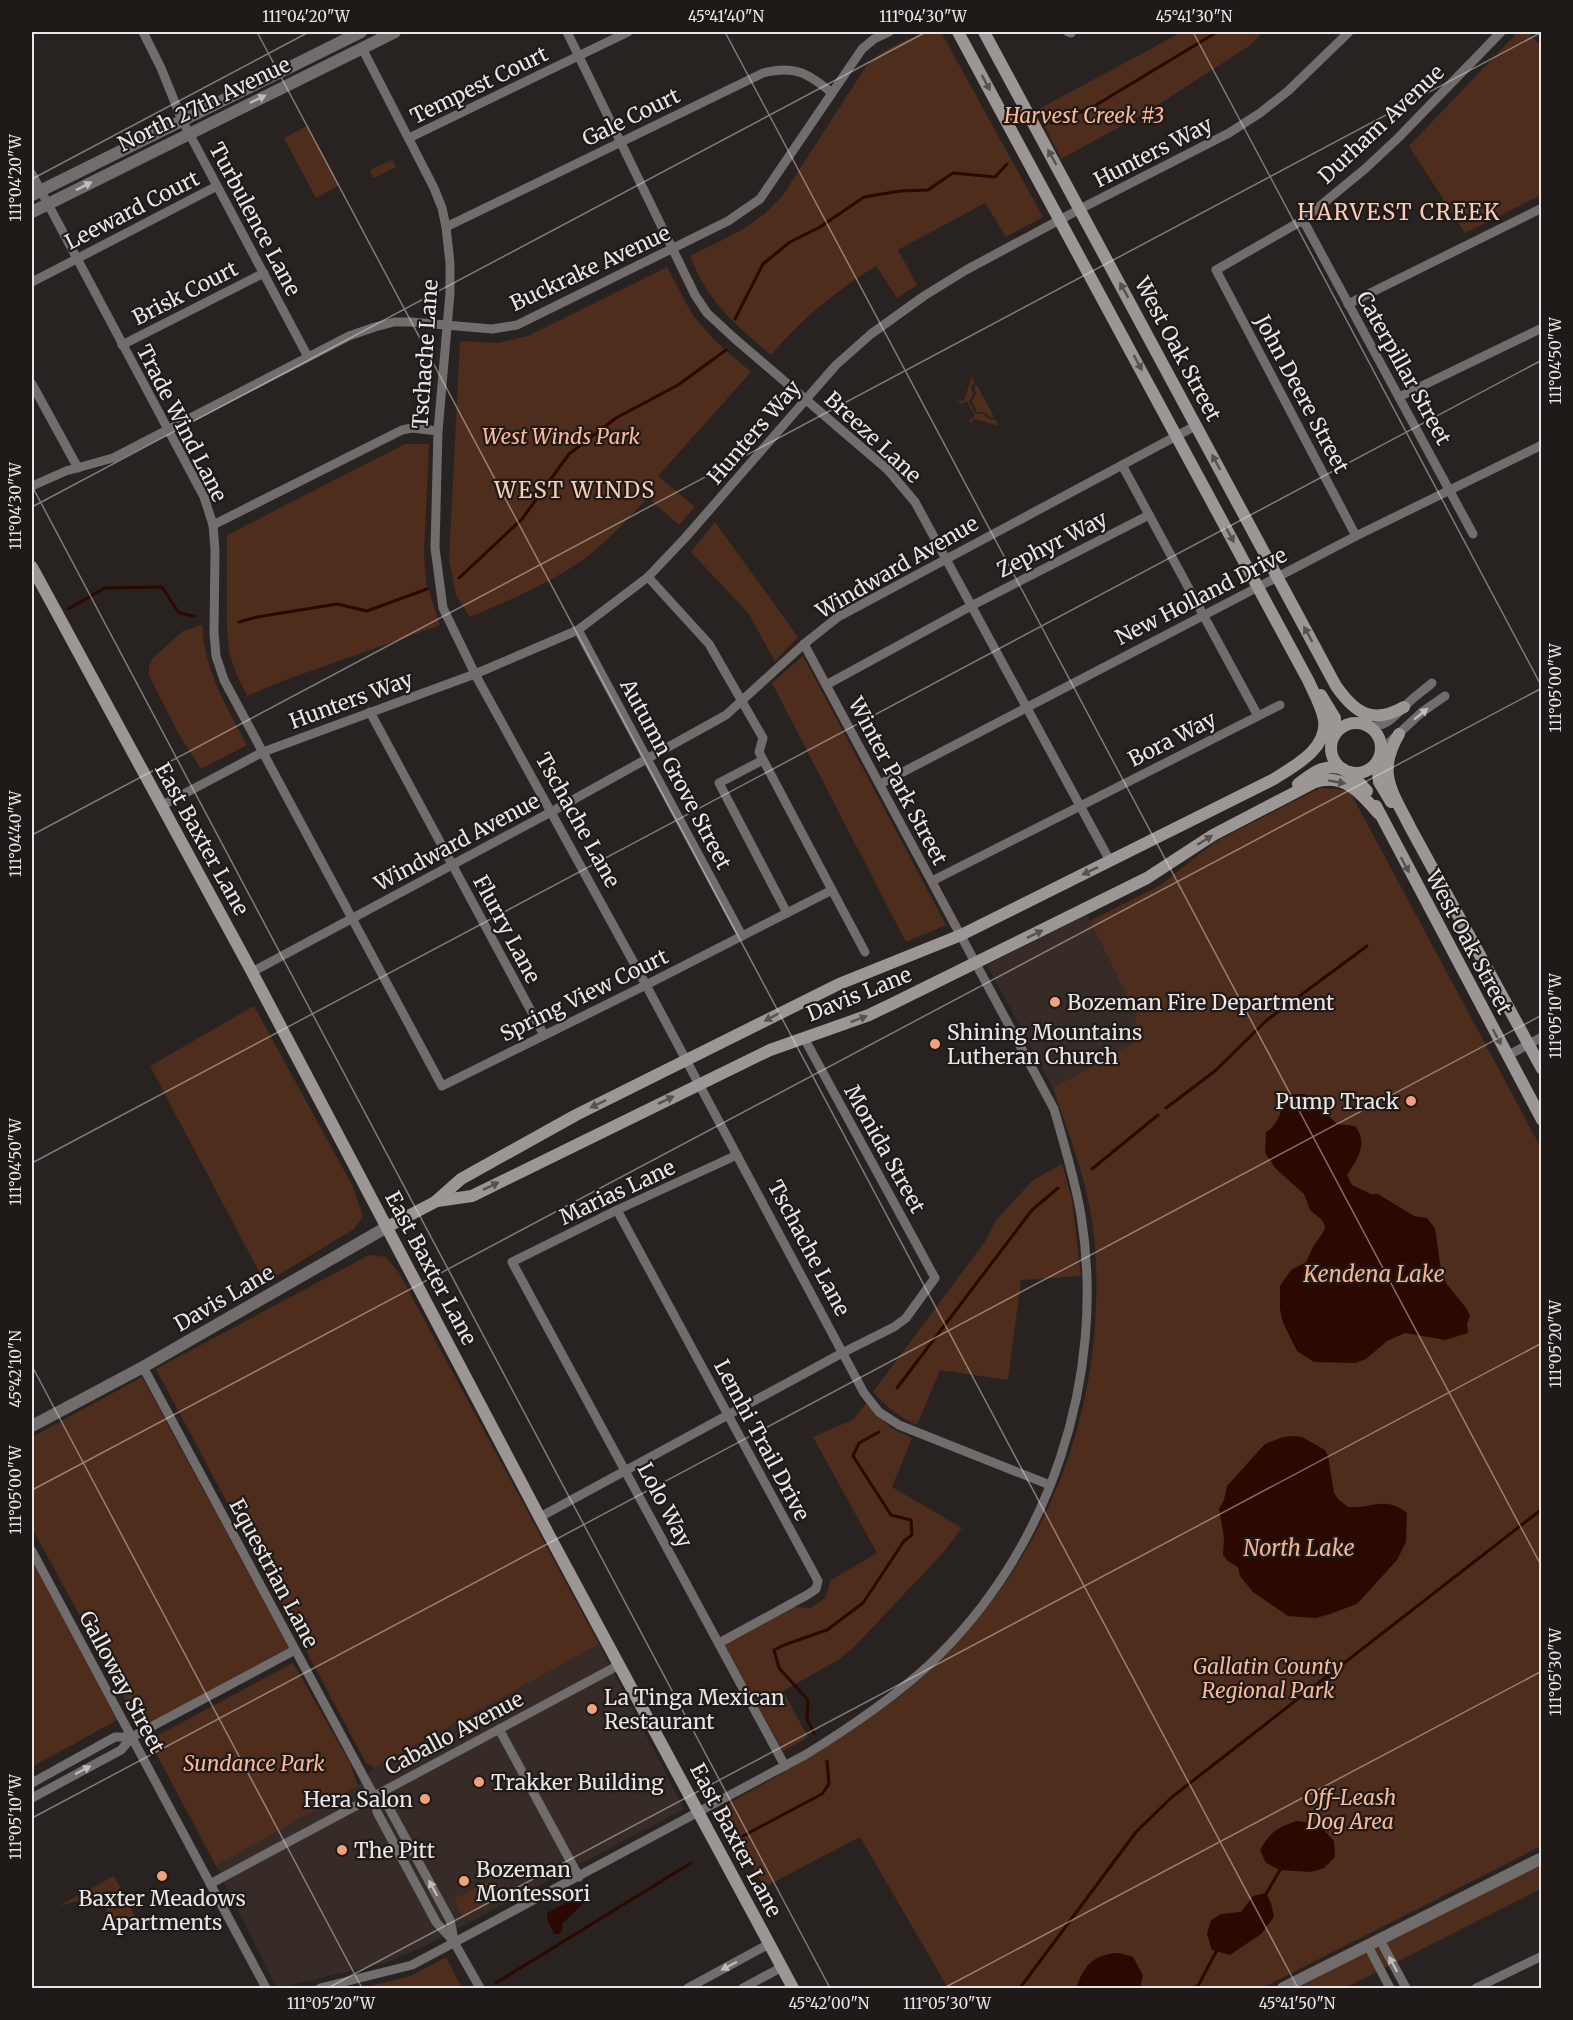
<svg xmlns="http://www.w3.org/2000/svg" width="1573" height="2020" font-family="Merriweather,serif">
<rect width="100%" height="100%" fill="#282321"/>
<!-- built -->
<g fill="#362b26">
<path d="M1087,915l49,100 -5,29 -78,44 -66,-123z"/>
<path d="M599,1644l85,165 -261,138 -38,16 -108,25 -61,-122 142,-80 16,-18z"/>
</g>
<!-- green -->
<g fill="#4f2d1c">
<path d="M925,32h16l102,185 -37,20 -21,-34 -87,47 19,35 -20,13 -21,-32c-39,24 -76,54 -105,89 -37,-32 -62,-51 -81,-99 38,-19 64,-28 93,-61l82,-127c16,-19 38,-26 60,-36z"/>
<path d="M1182,32h81l-14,14 -99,64 -89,49 -24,-49z"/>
<path d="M1518,32h9l14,14v149l-76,38 -56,-87z"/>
<path d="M307,126l32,59 -23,13 -32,-60z"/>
<path d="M392,160l4,7 -23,11 -3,-8z"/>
<path d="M667,267l25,47 22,26 37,32 -93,104 37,31 -16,18 -31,-27c-20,20 -40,43 -63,60 -35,26 -76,42 -115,59l-14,-22 -7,-35 11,-219 39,2 29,-7z"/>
<path d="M972,376l3,6 -4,4 2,8 -4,7 6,12 8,1 8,6 4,-1 4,7 -25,-7 -3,4 -2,-3 6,-4 -8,-15 -6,3 -3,-4 6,1z"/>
<path d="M977,385l17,32 -3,1 -5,-5 -9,-1 -5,-11 4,-7 -2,-8z"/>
<path d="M405,444h24l-5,108 2,30 14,43 -152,54 -41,17 -11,-23 -7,-21 -2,-24v-93z"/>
<path d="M715,522l83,115 -23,24 -27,-48 -57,-61z"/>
<path d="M202,625c3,47 23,79 45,120l-46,24 -21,-33 -31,-60v-10l4,-8 30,-27z"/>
<path d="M803,656l143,269 -40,17 -134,-259z"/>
<path d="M1320,788l29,2 192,358v698l-279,142h-314l-88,-151 -96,50 -43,-79c53,-30 105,-59 155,-95 12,-9 25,-17 36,-27 130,-112 195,-269 183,-440 -4,-55 -24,-107 -42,-158l78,-44 5,-29 -46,-94 69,-35 56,-44z"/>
<path d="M254,1006l98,179 11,31 -9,13 -89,54 -115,-217z"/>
<path d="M1062,1164l10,36 9,76 -60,4 -13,100 -68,-10 -23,55c-18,-8 -30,-18 -44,-33l111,-149 12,-23 37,-40z"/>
<path d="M369,1255l17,2 13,16 200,371 -225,124 -8,-5 -210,-394z"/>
<path d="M142,1377l147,271 -148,80 -109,-200v-91z"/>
<path d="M866,1403l25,25 21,10 -20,49 70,41 -21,27 -86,91 -17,14 -55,31 25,46 -25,14 -59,-107 71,-37 16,1 14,-10 6,-18 46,-27 -64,-116 41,-18z"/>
<path d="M32,1561l85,159 -85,47z"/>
<path d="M293,1663l57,100 8,23 -142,80 -67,-126z"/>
<path d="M1541,1862v27l-196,99h-47z"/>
<path d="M114,1876l23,44 -26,6 -8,-32 -44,12z"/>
<path d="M490,1880l9,18 -36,19 -9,-18z"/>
<path d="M446,1957l16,31h-101l50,-12z"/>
</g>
<!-- water -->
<g fill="#2b0900">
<path d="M1292,1094h14l31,30 18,2c14,17 2,34 -8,49l5,10 19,9h7l36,22 13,2 8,10 6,42 5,13 20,25 4,7 -3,9 1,9 -23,7 -40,-7 -18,8 -21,18 -11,4 -41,-1 -17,-11 -14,-28 -3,-14v-23l11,-16 15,-8 7,-15 11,-16 1,-5 -3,-6 -12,-10 -6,-16 -29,-26 -4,-7 -6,-8 1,-21c16,-9 13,-27 26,-38z"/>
<path d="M1294,1436l8,1 23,13 3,6 6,37 4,6 10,8c23,2 38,-12 59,6l-1,29 -9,18 -40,44 -27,10 -14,4 -28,-2 -35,-24 -13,-16 -2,-9 -10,-6 -5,-6 1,-17 -5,-29 5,-9 3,-14 38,-42 18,-7z"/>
<path d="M1297,1821l21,3 16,17 1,16 -11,11 -13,4 -31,-2 -14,-7 -6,-13c9,-17 19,-24 37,-29z"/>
<path d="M1266,1893l5,10 3,14 -13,17 -31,21 -18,-5 -5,-16 4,-14 10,-6 20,-2 12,-16z"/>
<path d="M579,1896l7,5 -24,23v6l-3,4h-5l-7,-15v-6z"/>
<path d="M1119,1953l14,4 10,18 -3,12 -3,1h-61c8,-23 18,-34 43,-35z"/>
</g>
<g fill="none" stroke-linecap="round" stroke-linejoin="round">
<!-- stream -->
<g stroke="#2b0900" stroke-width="3">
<path d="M1051,123l40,-15 126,-76"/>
<path d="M735,319l28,-55 27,-22 30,-15 44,-30 36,-6 28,-1 25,-17 42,4 12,-13"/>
<path d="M459,578l63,-59 47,-65 47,-36 62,-33 48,-35"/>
<path d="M68,609l37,-21 57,-1 17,26 15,3"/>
<path d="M239,622l18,-5 80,-13 30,7 60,-22"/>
<path d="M32,637v-1"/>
<path d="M1166,1108l49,-37 52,-51 100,-74"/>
<path d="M1092,1169l66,-54"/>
<path d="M897,1388l135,-178 26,-22"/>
<path d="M814,1733l-7,-14 1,-19 -29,-32 -5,-18 10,-5 43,-15 36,-27 41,-62 8,-6 -1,-15 -20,-5 -38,-59 6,-13 20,-11"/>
<path d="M743,1836l79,-42 7,-10 -2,-23"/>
<path d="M1266,1894l14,-24"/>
<path d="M496,1983l195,-120"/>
<path d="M1140,1987l3,1"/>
<path d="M1020,1988l116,-156 36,-35 370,-288"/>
<path d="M1191,1988l7,-2 19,-36"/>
</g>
<!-- minor -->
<g stroke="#706d6c" stroke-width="9">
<path d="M143,32l18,36 21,52 126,237"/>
<path d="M567,32l128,263 12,18 27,25 154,132 27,32 195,359"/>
<path d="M1068,32l3,1"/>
<path d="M362,48l72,140 8,20 4,19 4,36v30l-12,138 -3,117 8,60 32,66 171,311 218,408 15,19 20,13 151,60"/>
<path d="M409,138l219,-106"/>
<path d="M32,174l172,323 9,28 2,25 -1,83 2,23 8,24 218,406 204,-101 186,-95 -73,-138 4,-14 -54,-94 -61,-67"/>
<path d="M1303,220l170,314"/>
<path d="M446,227l317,-154c32,-8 45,0 69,20"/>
<path d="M32,282l185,-96"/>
<path d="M1348,304l194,-96"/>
<path d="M122,345l142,-72"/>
<path d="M32,384l46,84"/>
<path d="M1399,397l143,-69"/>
<path d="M1122,465l136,251"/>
<path d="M32,486l34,-15 47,-13 236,-122 26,-9 19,-5h17l81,7 25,-4 211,-104 32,-22 102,-150 12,-10 15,-7"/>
<path d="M213,525l189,-95 10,-2 26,3"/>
<path d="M1356,536l-140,-266 87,-50 63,-52 32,-30 103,-106"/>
<path d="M578,630l164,306"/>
<path d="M826,685l145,-79 178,-91"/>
<path d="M370,712l174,323"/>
<path d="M1370,727c21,-3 23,-10 36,-22 8,-8 18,-15 26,-22"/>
<path d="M1381,750l41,-38 23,-16"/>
<path d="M763,760l-44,23 68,130"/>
<path d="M880,784l476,-248 186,-91"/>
<path d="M161,806l102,-54 212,-78 103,-44 70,-53 37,-39 151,-173 35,-31 53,-38 42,-26 114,-61 149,-76 31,-20 28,-22 61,-59"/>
<path d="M932,881l348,-176"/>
<path d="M832,890l33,62"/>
<path d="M252,972l299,-160 175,-97 78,-71 34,-27 359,-192"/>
<path d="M1507,1056l35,-19"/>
<path d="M737,1155l-120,55 -105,52 273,504"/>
<path d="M617,1210l201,371 -2,8 -9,6 -88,48"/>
<path d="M143,1367l231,429 3,16 59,110 18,20 26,46"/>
<path d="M540,1517l304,-165 50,-25 12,-9 29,-40 -131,-240"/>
<path d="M32,1551l234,437"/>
<path d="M499,1729l80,148"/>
<path d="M32,1783l83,-46h17"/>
<path d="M374,1796l14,10 62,114 4,20"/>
<path d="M32,1798l89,-48 11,-13 163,-87"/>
<path d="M210,1884l409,-219"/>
<path d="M1380,1940l26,48"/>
<path d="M1368,1946l22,42"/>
<path d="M320,1988l92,-23 393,-210c44,-27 87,-56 125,-91 120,-113 177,-287 151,-449 -6,-36 -17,-71 -27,-106l-250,-465"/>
<path d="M688,1988l81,-44"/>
<path d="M743,1988l39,-21"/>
<path d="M1476,1988l66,-32"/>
</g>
<!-- tertiary -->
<g stroke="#706d6c" stroke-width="12">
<path d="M32,195l329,-163"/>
<path d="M32,212l363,-180"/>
<path d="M32,1426l111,-59 244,-140"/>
<path d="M1283,1988l259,-130"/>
</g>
<!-- secondary -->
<g stroke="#9c9795" stroke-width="12">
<path d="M984,32l352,654c19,27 36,39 68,21"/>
<path d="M32,567l220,405 297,563 244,453"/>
<path d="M1321,695l14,23v16"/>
<circle cx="1356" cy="748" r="25"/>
<path d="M1399,734c-23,39 -7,57 11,93l132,242"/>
<path d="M1377,762l2,20 12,20"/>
<path d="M1350,772l17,19"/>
<path d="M1298,784c15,-11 26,-21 45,-15"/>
<path d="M1376,806l166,314"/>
<path d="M437,1201l35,-5 298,-146 99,-35 27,-13 251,-124 66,-43 102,-53c29,-9 46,11 63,31"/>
<path d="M387,1227l48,-25 26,-23 115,-64 263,-131 122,-49 313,-156c20,-13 54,-30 50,-59 -2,-13 -10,-27 -16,-40l-350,-648"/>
</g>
</g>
<!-- one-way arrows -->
<defs><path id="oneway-solid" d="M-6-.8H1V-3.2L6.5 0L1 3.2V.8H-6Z" transform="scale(1.5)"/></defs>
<g fill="#575250">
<use href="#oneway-solid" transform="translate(986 83) rotate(62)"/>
<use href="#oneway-solid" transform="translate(1052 157) rotate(-119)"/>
<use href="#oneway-solid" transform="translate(1124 290) rotate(-119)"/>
<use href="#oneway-solid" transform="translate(1138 363) rotate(62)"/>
<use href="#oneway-solid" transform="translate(1216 462) rotate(-118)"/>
<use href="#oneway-solid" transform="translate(1230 535) rotate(62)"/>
<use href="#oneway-solid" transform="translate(1308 634) rotate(-119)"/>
<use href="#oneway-solid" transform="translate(1337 782) rotate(10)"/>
<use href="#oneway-solid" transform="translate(1205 840) rotate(-32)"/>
<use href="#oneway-solid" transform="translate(1405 865) rotate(62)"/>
<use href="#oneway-solid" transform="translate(1090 871) rotate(154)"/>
<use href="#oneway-solid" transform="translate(1035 934) rotate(-26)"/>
<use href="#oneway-solid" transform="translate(772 1017) rotate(152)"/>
<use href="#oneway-solid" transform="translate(859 1019) rotate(-21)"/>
<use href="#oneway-solid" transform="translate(1497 1037) rotate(62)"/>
<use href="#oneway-solid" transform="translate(666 1100) rotate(-26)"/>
<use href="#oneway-solid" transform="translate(598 1104) rotate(154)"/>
<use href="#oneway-solid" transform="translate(491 1186) rotate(-26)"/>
</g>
<g fill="#bfbcbb">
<use href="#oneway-solid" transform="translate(258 99) rotate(-26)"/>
<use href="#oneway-solid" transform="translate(84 186) rotate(-27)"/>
<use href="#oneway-solid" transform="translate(1421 714) rotate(-39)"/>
<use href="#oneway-solid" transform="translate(83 1770) rotate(-28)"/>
<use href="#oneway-solid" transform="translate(433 1888) rotate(-118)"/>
<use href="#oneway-solid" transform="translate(1393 1964) rotate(-118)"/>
<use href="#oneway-solid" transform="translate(729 1966) rotate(152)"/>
</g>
<!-- ticks -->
<path fill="none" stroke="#eae6e5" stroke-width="1.5" stroke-opacity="0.45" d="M257,32l1041,1956M725,32l817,1535M1193,32l349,655M32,179l277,-147M32,486l798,1502M32,507l894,-475M32,835l1510,-803M32,1163l1510,-803M32,1366l330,622M32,1490l1510,-802M32,1818l1510,-803M328,1988l1214,-645M944,1988l598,-317"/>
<!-- markers -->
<g fill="#f1a27b" stroke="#1f1a17" stroke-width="2">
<circle cx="1055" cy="1002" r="6"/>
<circle cx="935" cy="1044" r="6"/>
<circle cx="1411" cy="1101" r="6"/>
<circle cx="592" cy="1709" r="6"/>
<circle cx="479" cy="1782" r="6"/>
<circle cx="425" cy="1799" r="6"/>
<circle cx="342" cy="1850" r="6"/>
<circle cx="162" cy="1876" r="6"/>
<circle cx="464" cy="1881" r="6"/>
</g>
<g text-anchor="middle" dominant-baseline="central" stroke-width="4.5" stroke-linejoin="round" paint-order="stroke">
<!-- street labels -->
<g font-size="21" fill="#eae6e5" stroke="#1f1a17">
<text transform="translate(479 85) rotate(-26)">Tempest Court</text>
<text transform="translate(204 104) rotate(-26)">North 27th Avenue</text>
<text transform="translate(631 117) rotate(-26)">Gale Court</text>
<text transform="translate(1381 124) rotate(-43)">Durham Avenue</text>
<text transform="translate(1153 152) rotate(-27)">Hunters Way</text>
<text transform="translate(132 210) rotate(-27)">Leeward Court</text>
<text transform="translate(255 219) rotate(62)">Turbulence Lane</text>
<text transform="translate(590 268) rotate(-25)">Buckrake Avenue</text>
<text transform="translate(185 293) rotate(-27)">Brisk Court</text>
<text transform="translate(1178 349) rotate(62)">West Oak Street</text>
<text transform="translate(425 354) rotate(-86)">Tschache Lane</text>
<text transform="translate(1404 368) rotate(61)">Caterpillar Street</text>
<text transform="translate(1302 394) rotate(62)">John Deere Street</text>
<text transform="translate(182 423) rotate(63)">Trade Wind Lane</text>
<text transform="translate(754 432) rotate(-49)">Hunters Way</text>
<text transform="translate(873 437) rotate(43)">Breeze Lane</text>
<text transform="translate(1052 544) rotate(-27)">Zephyr Way</text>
<text transform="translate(897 567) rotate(-30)">Windward Avenue</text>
<text transform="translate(1201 596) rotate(-27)">New Holland Drive</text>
<text transform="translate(351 700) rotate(-20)">Hunters Way</text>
<text transform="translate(1172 739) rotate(-27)">Bora Way</text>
<text transform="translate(676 774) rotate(62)">Autumn Grove Street</text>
<text transform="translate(898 781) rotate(62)">Winter Park Street</text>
<text transform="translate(578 820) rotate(61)">Tschache Lane</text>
<text transform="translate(202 839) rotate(61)">East Baxter Lane</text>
<text transform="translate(457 842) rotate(-28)">Windward Avenue</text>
<text transform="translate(507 929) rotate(62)">Flurry Lane</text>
<text transform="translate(1469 942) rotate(62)">West Oak Street</text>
<text transform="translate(859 994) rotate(-22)">Davis Lane</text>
<text transform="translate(584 995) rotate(-26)">Spring View Court</text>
<text transform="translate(885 1149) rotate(61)">Monida Street</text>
<text transform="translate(617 1192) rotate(-25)">Marias Lane</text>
<text transform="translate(809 1248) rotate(62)">Tschache Lane</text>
<text transform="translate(431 1268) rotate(62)">East Baxter Lane</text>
<text transform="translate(224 1298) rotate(-30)">Davis Lane</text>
<text transform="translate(762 1440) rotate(62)">Lemhi Trail Drive</text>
<text transform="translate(665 1505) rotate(62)">Lolo Way</text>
<text transform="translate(274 1573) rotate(62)">Equestrian Lane</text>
<text transform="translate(122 1682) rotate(62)">Galloway Street</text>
<text transform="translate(454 1733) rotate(-28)">Caballo Avenue</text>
<text transform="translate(736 1840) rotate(62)">East Baxter Lane</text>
</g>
<!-- park labels -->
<g font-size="21" font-style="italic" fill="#fcb795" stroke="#1f1a17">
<text x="1084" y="115">Harvest Creek #3</text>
<text x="561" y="436">West Winds Park</text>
<text x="1268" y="1666">Gallatin County<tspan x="1268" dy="24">Regional Park</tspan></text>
<text x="254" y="1763">Sundance Park</text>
<text x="1350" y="1797">Off-Leash<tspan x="1350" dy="24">Dog Area</tspan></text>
</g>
<!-- poi labels -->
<g font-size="21" fill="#eae6e5" stroke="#1f1a17" text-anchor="start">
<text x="1067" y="1002">Bozeman Fire Department</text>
<text x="947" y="1032">Shining Mountains<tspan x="947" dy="24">Lutheran Church</tspan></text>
<text x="1399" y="1101" text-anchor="end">Pump Track</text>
<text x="604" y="1697">La Tinga Mexican<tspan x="604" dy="24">Restaurant</tspan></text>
<text x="491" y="1782">Trakker Building</text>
<text x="413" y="1799" text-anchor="end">Hera Salon</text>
<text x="354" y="1850">The Pitt</text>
<text x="476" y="1869">Bozeman<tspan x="476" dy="24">Montessori</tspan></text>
<text x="162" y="1898" text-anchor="middle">Baxter Meadows<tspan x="162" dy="24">Apartments</tspan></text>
</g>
<!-- neighbourhood labels -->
<g font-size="22" letter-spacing="1.5" fill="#f9ccb6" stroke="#1f1a17">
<text x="1399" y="212">HARVEST CREEK</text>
<text x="575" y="490">WEST WINDS</text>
</g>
<!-- water labels -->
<g font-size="22" font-style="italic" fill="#f7b291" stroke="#1f1a17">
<text x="1374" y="1274">Kendena Lake</text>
<text x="1299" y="1548">North Lake</text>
</g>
</g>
<!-- border -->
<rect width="1573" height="2020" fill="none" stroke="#1f1a17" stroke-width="66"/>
<rect x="33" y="33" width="1507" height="1954" fill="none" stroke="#eae6e5" stroke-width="2"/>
<g font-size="15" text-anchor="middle" fill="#eae6e5">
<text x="306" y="22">111°04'20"W</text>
<text x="726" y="22">45°41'40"N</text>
<text x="923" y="22">111°04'30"W</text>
<text x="1194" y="22">45°41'30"N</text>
<text transform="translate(16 178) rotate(-90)" y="5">111°04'20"W</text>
<text transform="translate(1556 361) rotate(-90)" y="5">111°04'50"W</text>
<text transform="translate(16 506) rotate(-90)" y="5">111°04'30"W</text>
<text transform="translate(1556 688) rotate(-90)" y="5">111°05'00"W</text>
<text transform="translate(16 834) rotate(-90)" y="5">111°04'40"W</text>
<text transform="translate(1556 1016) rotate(-90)" y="5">111°05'10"W</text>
<text transform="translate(16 1162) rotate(-90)" y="5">111°04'50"W</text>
<text transform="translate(1556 1344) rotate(-90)" y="5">111°05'20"W</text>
<text transform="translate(16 1369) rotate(-90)" y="5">45°42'10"N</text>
<text transform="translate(16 1490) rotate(-90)" y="5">111°05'00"W</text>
<text transform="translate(1556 1672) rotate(-90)" y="5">111°05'30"W</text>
<text transform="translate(16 1817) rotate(-90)" y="5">111°05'10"W</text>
<text x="331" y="2009">111°05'20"W</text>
<text x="829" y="2009">45°42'00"N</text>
<text x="947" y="2009">111°05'30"W</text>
<text x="1297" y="2009">45°41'50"N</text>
</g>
</svg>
